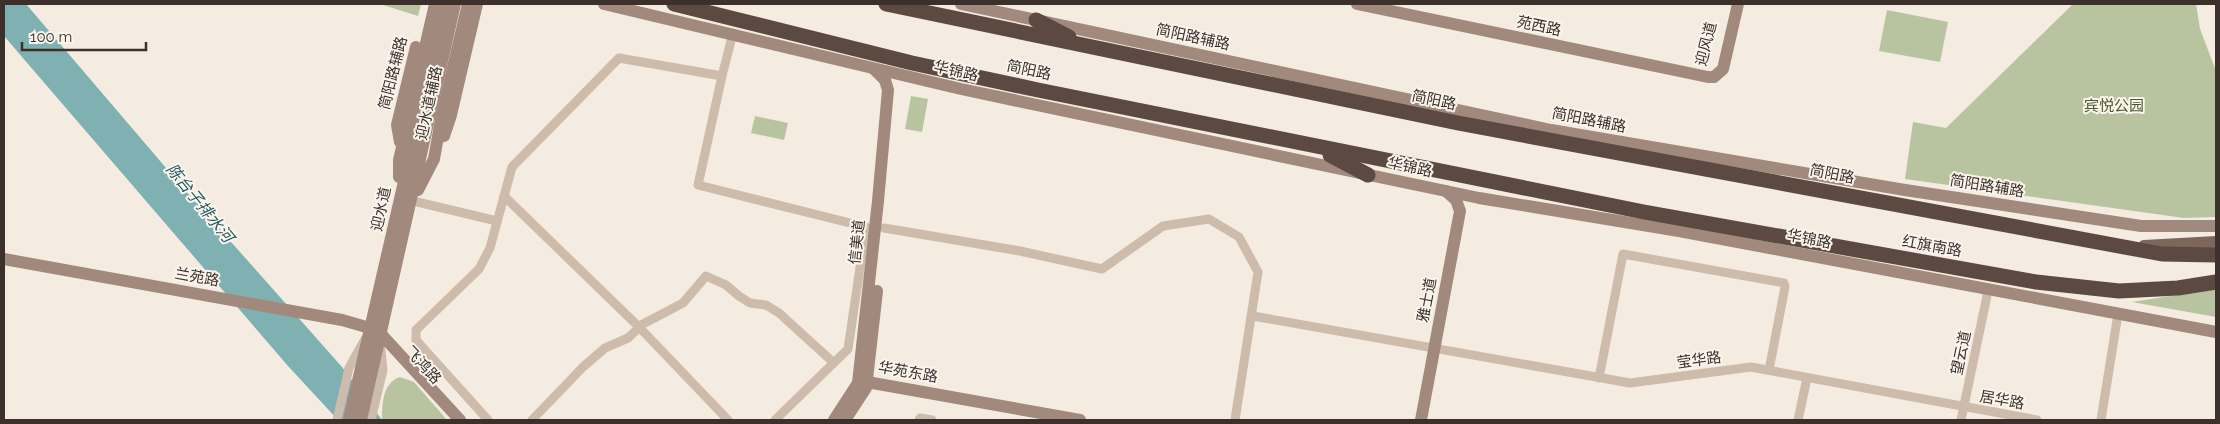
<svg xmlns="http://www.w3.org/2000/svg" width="2220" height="424" font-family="Raleway,'Noto Sans SC',sans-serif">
<rect width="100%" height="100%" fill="#f4ebe1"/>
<!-- green -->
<g fill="#b8c4a0">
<path d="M380,4h41l-3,12z"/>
<path d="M2073,4h123l4,25 16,42v146l-32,1 -279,-39 8,-57 33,6z"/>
<path d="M1887,10l61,12 -8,40 -61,-11z"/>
<path d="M911,96l17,3 -6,33 -17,-3z"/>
<path d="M755,116l33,7 -4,17 -33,-7z"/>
<path d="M2216,289v28l-84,-15z"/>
<path d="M400,377l14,5 33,38h-65c0,-15 0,-37 18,-43z"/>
</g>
<!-- water -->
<path fill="#7fb0b2" d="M4,4h22l158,185 158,178 40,53h-44l-50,-54 -284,-330z"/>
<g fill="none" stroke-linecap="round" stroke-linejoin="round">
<!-- street -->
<g stroke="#cdbbac" stroke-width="9">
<path d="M722,76l11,-43"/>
<path d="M504,196l135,131 89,93"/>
<path d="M413,201l84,20"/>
<path d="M884,228l136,23 82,18 61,-43 46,-7 30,18 19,35 -23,148"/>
<path d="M1253,316l377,67 121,-16 286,53"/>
<path d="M1599,378l24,-124 161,29 1,4 -16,83"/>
<path d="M337,420l12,-52 16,-29"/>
<path d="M371,420l12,-50 -3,-28"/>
<path d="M488,420l-72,-80v-10l63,-61 11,-21 22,-81 107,-109 103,18 -24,109 168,42 -18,122 -73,71"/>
<path d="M532,420l51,-53 22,-19 23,-10 15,-14 40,-21 23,-27 20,9 13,11 11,7 16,2 13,8 55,50"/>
<path d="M919,420l1,-2 12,2"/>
<path d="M1798,420l9,-42"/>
<path d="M1961,420l27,-129"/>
<path d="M2101,420l17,-106"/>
</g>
<!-- secondary -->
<g stroke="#a18a7d" stroke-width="12">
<path d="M604,4l357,85 518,109 200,33 537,101"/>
<path d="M961,4l590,126 354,60 236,36h75"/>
<path d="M1357,4l351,73h6l9,-8 15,-65"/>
<path d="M444,136l7,-21 26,-111"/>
<path d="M400,142l-3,-17 19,-78"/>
<path d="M399,177v-17l36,-156"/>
<path d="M418,190l16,-31 8,-45 26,-110"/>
<path d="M4,259l338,61 28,8 11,6 79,86"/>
<path d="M861,383l6,-1 213,38"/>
<path d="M349,420l96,-416"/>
<path d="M361,420l94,-416"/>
<path d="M834,420l24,-37 20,-182 10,-111 -3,-10 -11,-11"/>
<path d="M845,420l21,-32 11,-97"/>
<path d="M1421,420l39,-209 -4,-11 -10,-9"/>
</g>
<!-- primary -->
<path stroke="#7d675c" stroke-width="12" d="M2144,246l72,-4"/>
<!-- highway -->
<g stroke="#5c4a42" stroke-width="15">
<path d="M674,4l238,59 126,27 606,122 392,70 83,9 59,-3 38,-6"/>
<path d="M886,4l572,119 704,131 54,1"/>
<path d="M1036,20l33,17"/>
<path d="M1330,155l38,20"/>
</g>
</g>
<g text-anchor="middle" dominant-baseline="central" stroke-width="4" stroke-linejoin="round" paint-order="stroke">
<!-- street labels -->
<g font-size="15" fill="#3b302b" stroke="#fbf5ee">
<text transform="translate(1539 26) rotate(12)">苑西路</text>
<text transform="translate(1193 37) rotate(12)">简阳路辅路</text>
<text transform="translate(1706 44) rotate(-76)">迎风道</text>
<text transform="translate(1029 70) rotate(12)">简阳路</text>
<text transform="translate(956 71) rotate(13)">华锦路</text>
<text transform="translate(393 73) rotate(-76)">简阳路辅路</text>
<text transform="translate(1434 100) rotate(12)">简阳路</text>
<text transform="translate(429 103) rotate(-78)">迎水道辅路</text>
<text transform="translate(1589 120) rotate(11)">简阳路辅路</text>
<text transform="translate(1410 167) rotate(12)">华锦路</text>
<text transform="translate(1832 174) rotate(11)">简阳路</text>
<text transform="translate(1987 186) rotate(9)">简阳路辅路</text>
<text transform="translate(381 209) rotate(-78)">迎水道</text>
<text transform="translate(1809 239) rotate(11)">华锦路</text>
<text transform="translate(857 242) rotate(-84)">信美道</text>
<text transform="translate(1932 246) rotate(10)">红旗南路</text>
<text transform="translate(197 277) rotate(10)">兰苑路</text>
<text transform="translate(1427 300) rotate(-79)">雅士道</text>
<text transform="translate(1961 353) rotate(-78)">望云道</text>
<text transform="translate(1699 360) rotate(-8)">莹华路</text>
<text transform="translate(423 365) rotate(47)">飞鸿路</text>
<text transform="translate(908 372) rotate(10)">华苑东路</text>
<text transform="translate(2002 400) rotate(10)">居华路</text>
</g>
<!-- park labels -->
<g font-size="15" fill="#4a5a2e" stroke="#fbf5ee">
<text x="2114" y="106">宾悦公园</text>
</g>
<!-- water labels -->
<g font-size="16" font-style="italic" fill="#1f5a5e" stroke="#fbf5ee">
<text transform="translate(200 203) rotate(51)">陈台子排水河</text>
</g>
</g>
<!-- border -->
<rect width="2220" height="424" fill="none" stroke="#3b302b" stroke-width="10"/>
<!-- scale -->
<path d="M22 42v8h124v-8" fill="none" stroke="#3b302b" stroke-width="2.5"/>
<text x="30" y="42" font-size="15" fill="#3b302b" stroke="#fbf5ee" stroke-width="4" paint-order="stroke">100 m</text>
</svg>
